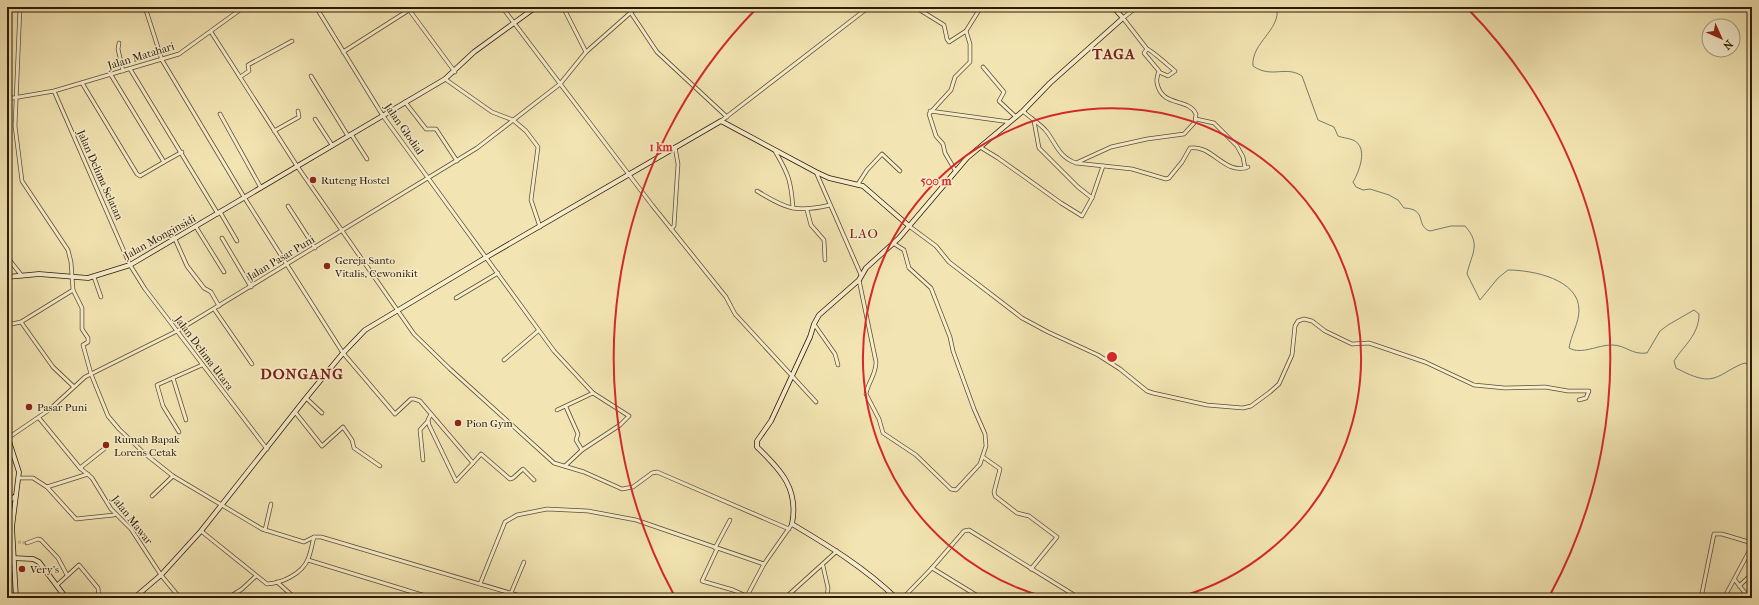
<svg xmlns="http://www.w3.org/2000/svg" width="1759" height="605" font-family="'IM FELL French Canon',serif">
<rect width="100%" height="100%" fill="#f3e5b3"/>
<filter id="stains"><feTurbulence type="fractalNoise" baseFrequency=".005" numOctaves="4"/><feColorMatrix values="0 0 0 0 .2 0 0 0 0 .09 0 0 0 0 .02 0 0 0 .5 -.17"/></filter>
<radialGradient id="worn" r=".72"><stop offset=".6" stop-color="#630" stop-opacity="0"/><stop offset="1" stop-color="#630" stop-opacity=".3"/></radialGradient>
<g fill="none" stroke-linecap="round" stroke-linejoin="round">
<!-- stream -->
<path stroke="#727c70" stroke-width="1" d="M1277,7c4,24 -26,35 -24,59 19,13 32,-1 49,10l16,44 16,7 4,9c5,2 10,2 15,4 16,7 6,32 0,42l3,5 7,3 7,-1 19,6 9,5 6,8c24,1 11,18 26,23l21,-5h14c17,19 6,28 2,48l13,26 18,-22 10,-8c24,0 71,9 71,40 0,13 -8,25 -10,38 13,7 28,-3 43,-3 14,0 19,10 35,8l13,-22 8,-6 26,-15 5,4c0,21 -15,31 -25,47l2,7c10,5 26,14 38,10 10,-3 20,-12 31,-15l7,4"/>
<!-- street-tunnel -->
<path stroke="#cbbd90" stroke-width="3" stroke-dasharray="3 1.5" stroke-linecap="butt" d="M18,542l9,1"/>
<defs>
<g id="street">
<path d="M20,7l-5,119 7,55 46,69 3,12 2,28 9,18v21l6,9v4l-5,3 8,29 17,42 11,13 25,24 29,23 89,53 42,13 10,-5"/>
<path d="M145,7l17,53 82,137 99,156 52,61 16,-15h3l6,2 53,62 8,-9 29,25 3,-1 10,-9 11,11"/>
<path d="M316,7l67,109 171,235 39,42 36,23 -9,9 -38,25 -17,16"/>
<path d="M407,7l48,65"/>
<path d="M502,7l150,198 74,92 9,17 81,88"/>
<path d="M563,7l23,45"/>
<path d="M627,7l30,45 70,65"/>
<path d="M915,7l29,18 3,14 2,3 17,-11 15,-24"/>
<path d="M1137,7l-14,11 24,31c3,0 23,18 28,22l-7,5 -9,-4"/>
<path d="M211,32l86,134 117,168 36,35 104,94 30,9 38,17 11,-2 19,-14 5,-1 132,57"/>
<path d="M119,43l-1,6 5,22"/>
<path d="M343,52l66,-42"/>
<path d="M983,67l21,25 -5,9 17,16"/>
<path d="M130,69l88,145"/>
<path d="M111,75l53,87 18,-10"/>
<path d="M311,76l37,60"/>
<path d="M240,77l9,-6 -1,-6 44,-24"/>
<path d="M445,79l47,33 21,8 13,11 12,16 -7,53 9,27"/>
<path d="M82,83l55,91 3,2 24,-14"/>
<path d="M54,91l76,174 15,24 122,160"/>
<path d="M7,99l47,-8 125,-37 65,-47"/>
<path d="M405,102l21,27h10l21,32"/>
<path d="M930,111l80,11"/>
<path d="M1023,111c7,7 18,13 24,21 9,12 12,25 29,31l35,-16 36,-8 37,-5 11,-12 1,-8c-8,-17 -34,-6 -39,-31 -1,-4 1,-9 2,-12l-15,-18 3,-4"/>
<path d="M220,114l41,74"/>
<path d="M315,119l17,26"/>
<path d="M1196,119l18,4 23,23 6,11 2,11"/>
<path d="M721,121l148,-114"/>
<path d="M1034,121l5,27 39,39 14,11"/>
<path d="M274,131l25,-14 -1,-6"/>
<path d="M351,134l16,25"/>
<path d="M980,147l18,11 63,45 21,13 10,-18 11,-32"/>
<path d="M775,151c14,24 16,30 18,57"/>
<path d="M1076,163l56,6 34,10 3,-1 13,-16 8,-14c22,-4 35,28 58,19"/>
<path d="M955,170l-10,-17 -2,-9 -7,-8 -7,-22 22,-24 4,-13 15,-15v-18l-4,-13"/>
<path d="M816,172l45,103"/>
<path d="M858,184l9,-14 15,-16 18,17"/>
<path d="M757,191c29,18 39,22 73,14"/>
<path d="M288,206l27,42"/>
<path d="M807,210l4,15 13,15 1,20"/>
<path d="M220,212l17,29"/>
<path d="M909,226l27,20 13,16 73,56 26,14 50,23 22,14 27,22 6,2 54,12 36,3 8,-2 19,-14 9,-8 13,-29 3,-29 3,-5 6,-2 8,2 13,10 27,13 17,-1 56,19 49,23 31,3 40,-1 23,4h21l-3,7 -7,2"/>
<path d="M196,227l28,45"/>
<path d="M671,229l3,-3 4,-62 -3,-17"/>
<path d="M222,238l29,49"/>
<path d="M175,239l12,27 17,22 7,4 8,14"/>
<path d="M7,257l15,19"/>
<path d="M94,277l7,20"/>
<path d="M859,280l17,82c0,13 -8,20 -10,32l13,25 4,14 33,22 35,34 5,1 24,-26 6,-18 -1,-12 -11,-25 -21,-58 -3,-14 -19,-49 -22,-20 -5,-18 -11,-7"/>
<path d="M456,298l42,-25"/>
<path d="M214,309l38,55"/>
<path d="M21,322l32,45 20,19"/>
<path d="M814,324l21,30 3,11"/>
<path d="M7,325l14,-3 52,-32"/>
<path d="M504,360l34,-29"/>
<path d="M173,378l13,42"/>
<path d="M306,398l16,15"/>
<path d="M566,407l12,27 -2,6 6,10"/>
<path d="M557,410l36,-17"/>
<path d="M295,412l27,34 21,-19 9,13 2,8 26,18"/>
<path d="M431,414l-3,6 1,5 27,56 17,-18"/>
<path d="M39,418l41,50 12,10 19,31 20,20 30,46 19,23"/>
<path d="M179,432l-16,-26 -6,-21 45,-20"/>
<path d="M8,438l41,-28 36,-33 92,-46 300,-183 83,-64 26,-32 51,-45"/>
<path d="M983,457l17,12 -6,23 1,4 22,17 12,3 28,21 -26,32"/>
<path d="M423,460l-3,-30 8,-9"/>
<path d="M80,468l24,-19"/>
<path d="M18,478h15l14,9 41,-13"/>
<path d="M47,487l29,32 38,-4"/>
<path d="M152,496l21,-20"/>
<path d="M265,530l6,-26"/>
<path d="M201,531l66,53c15,-1 35,-10 41,-25 3,-7 4,-15 6,-22h7l206,61"/>
<path d="M27,543l11,-4 3,1 17,18 9,17"/>
<path d="M715,548l15,-28"/>
<path d="M717,549l-15,32 31,9 18,8"/>
<path d="M308,560l124,38"/>
<path d="M823,566l5,22 -1,10"/>
<path d="M932,568l32,-37 5,-1 110,68"/>
<path d="M1735,580l14,18"/>
<path d="M277,582l18,16"/>
<path d="M480,584l25,-62 12,-7 30,-6 41,2 48,9 128,44 28,-40"/>
<path d="M57,585l22,-20 19,23 1,10"/>
<path d="M1739,586l13,-12"/>
<path d="M511,593l13,-31"/>
<path d="M747,596l17,-32"/>
<path d="M228,598l14,-9 14,-13"/>
<path d="M785,598l52,-47"/>
<path d="M903,598l29,-30 49,30"/>
<path d="M1701,598l13,-64h8l30,9"/>
<path d="M1724,598l28,-52"/>
</g>
<g id="secondary">
<path d="M7,277l32,-3 49,4 42,-13 315,-186 29,-27 62,-45"/>
<path d="M7,435l12,37 -7,55 4,71"/>
<path d="M7,503l7,-6"/>
<path d="M12,558l21,1 6,3 27,36"/>
<path d="M134,598l27,-23 40,-44 105,-133 37,-45 22,-23 120,-72 236,-137 95,51 13,6 34,8 46,40"/>
<path d="M896,598c-31,-30 -67,-52 -104,-74 7,-35 -11,-54 -35,-77v-6l14,-20 39,-84 4,-13 5,-9 40,-35 7,-12 33,-30 68,-80 56,-47 27,-28 73,-65 -10,-11"/>
</g>
</defs>
<!-- street casing -->
<use href="#street" stroke="#5d4e2f" stroke-width="4.5"/>
<!-- secondary casing -->
<use href="#secondary" stroke="#2b1b03" stroke-width="5.5"/>
<!-- street -->
<use href="#street" stroke="#f7eece" stroke-width="3"/>
<!-- secondary -->
<use href="#secondary" stroke="#f7eece" stroke-width="4"/>
</g>
<!-- distance rings -->
<g fill="none" stroke="#d62828" stroke-width="2">
<path d="M1048 598A249 249 0 1 1 1176 598"/>
<path d="M674 595A498 498 0 0 1 757 8M1467 8A498 498 0 0 1 1550 595"/>
</g>
<!-- markers -->
<g fill="#8f2418" stroke="#f7eece" stroke-width="1.5">
<circle cx="313" cy="180" r="4"/>
<circle cx="327" cy="266" r="4"/>
<circle cx="29" cy="407" r="4"/>
<circle cx="458" cy="423" r="4"/>
<circle cx="106" cy="445" r="4"/>
<circle cx="22" cy="569" r="4"/>
</g>
<g text-anchor="middle" dominant-baseline="central" stroke-width="3" stroke-linejoin="round" paint-order="stroke">
<!-- street labels -->
<g font-size="11" fill="#2b1b03" stroke="#f7eece">
<text transform="translate(141 56) rotate(-17)">Jalan Matahari</text>
<text transform="translate(404 129) rotate(55)">Jalan Glodial</text>
<text transform="translate(100 175) rotate(66)">Jalan Delima Selatan</text>
<text transform="translate(160 237) rotate(-29)">Jalan Monginsidi</text>
<text transform="translate(281 258) rotate(-31)">Jalan Pasar Puni</text>
<text transform="translate(204 353) rotate(53)">Jalan Delima Utara</text>
<text transform="translate(132 520) rotate(52)">Jalan Mawar</text>
</g>
<!-- poi labels -->
<g font-size="11" fill="#2b1b03" stroke="#f7eece" text-anchor="start">
<text x="321" y="180">Ruteng Hostel</text>
<text x="335" y="260">Gereja Santo<tspan x="335" dy="13">Vitalis, Cewonikit</tspan></text>
<text x="37" y="407">Pasar Puni</text>
<text x="466" y="423">Pion Gym</text>
<text x="114" y="439">Rumah Bapak<tspan x="114" dy="13">Lorens Cetak</tspan></text>
<text x="30" y="569">Very's</text>
</g>
<!-- quarter labels -->
<g font-size="13" letter-spacing="1" fill="#7a1f14" stroke="#f7eece">
<text x="864" y="233">LAO</text>
</g>
<!-- district labels -->
<g font-size="15" font-weight="bold" letter-spacing="1" fill="#7a1f14" stroke="#f7eece">
<text x="1114" y="54">TAGA</text>
<text x="302" y="374">DONGANG</text>
</g>
</g>
<circle cx="1112" cy="357" r="6" fill="#d62828" stroke="#f7eece" stroke-width="2"/>
<g font-size="12" text-anchor="middle" font-weight="bold" fill="#d62828" stroke="#f7eece" stroke-width="3" stroke-linejoin="round" paint-order="stroke">
<text x="661" y="151">1 km</text>
<text x="936" y="185">500 m</text>
</g>
<!-- margin -->
<rect width="1759" height="605" fill="none" stroke="#f3e5b3" stroke-width="24"/>
<rect x="8" y="8" width="1743" height="589" fill="none" stroke="#2b1b03" stroke-width="2"/>
<rect x="12" y="12" width="1735" height="581" fill="none" stroke="#2b1b03"/>
<!-- north arrow -->
<g transform="translate(1721 38) rotate(135)"><circle r="19" fill="#f7eece" stroke="#a59a7d"/>
<path d="M0-3L7 15L0 10L-7 15Z" fill="#8f2418"/>
<text y="-6" font-size="11" font-weight="bold" text-anchor="middle" fill="#2b1b03">N</text>
</g>
<rect width="100%" height="100%" filter="url(#stains)"/>
<rect width="100%" height="100%" fill="url(#worn)"/>
</svg>
